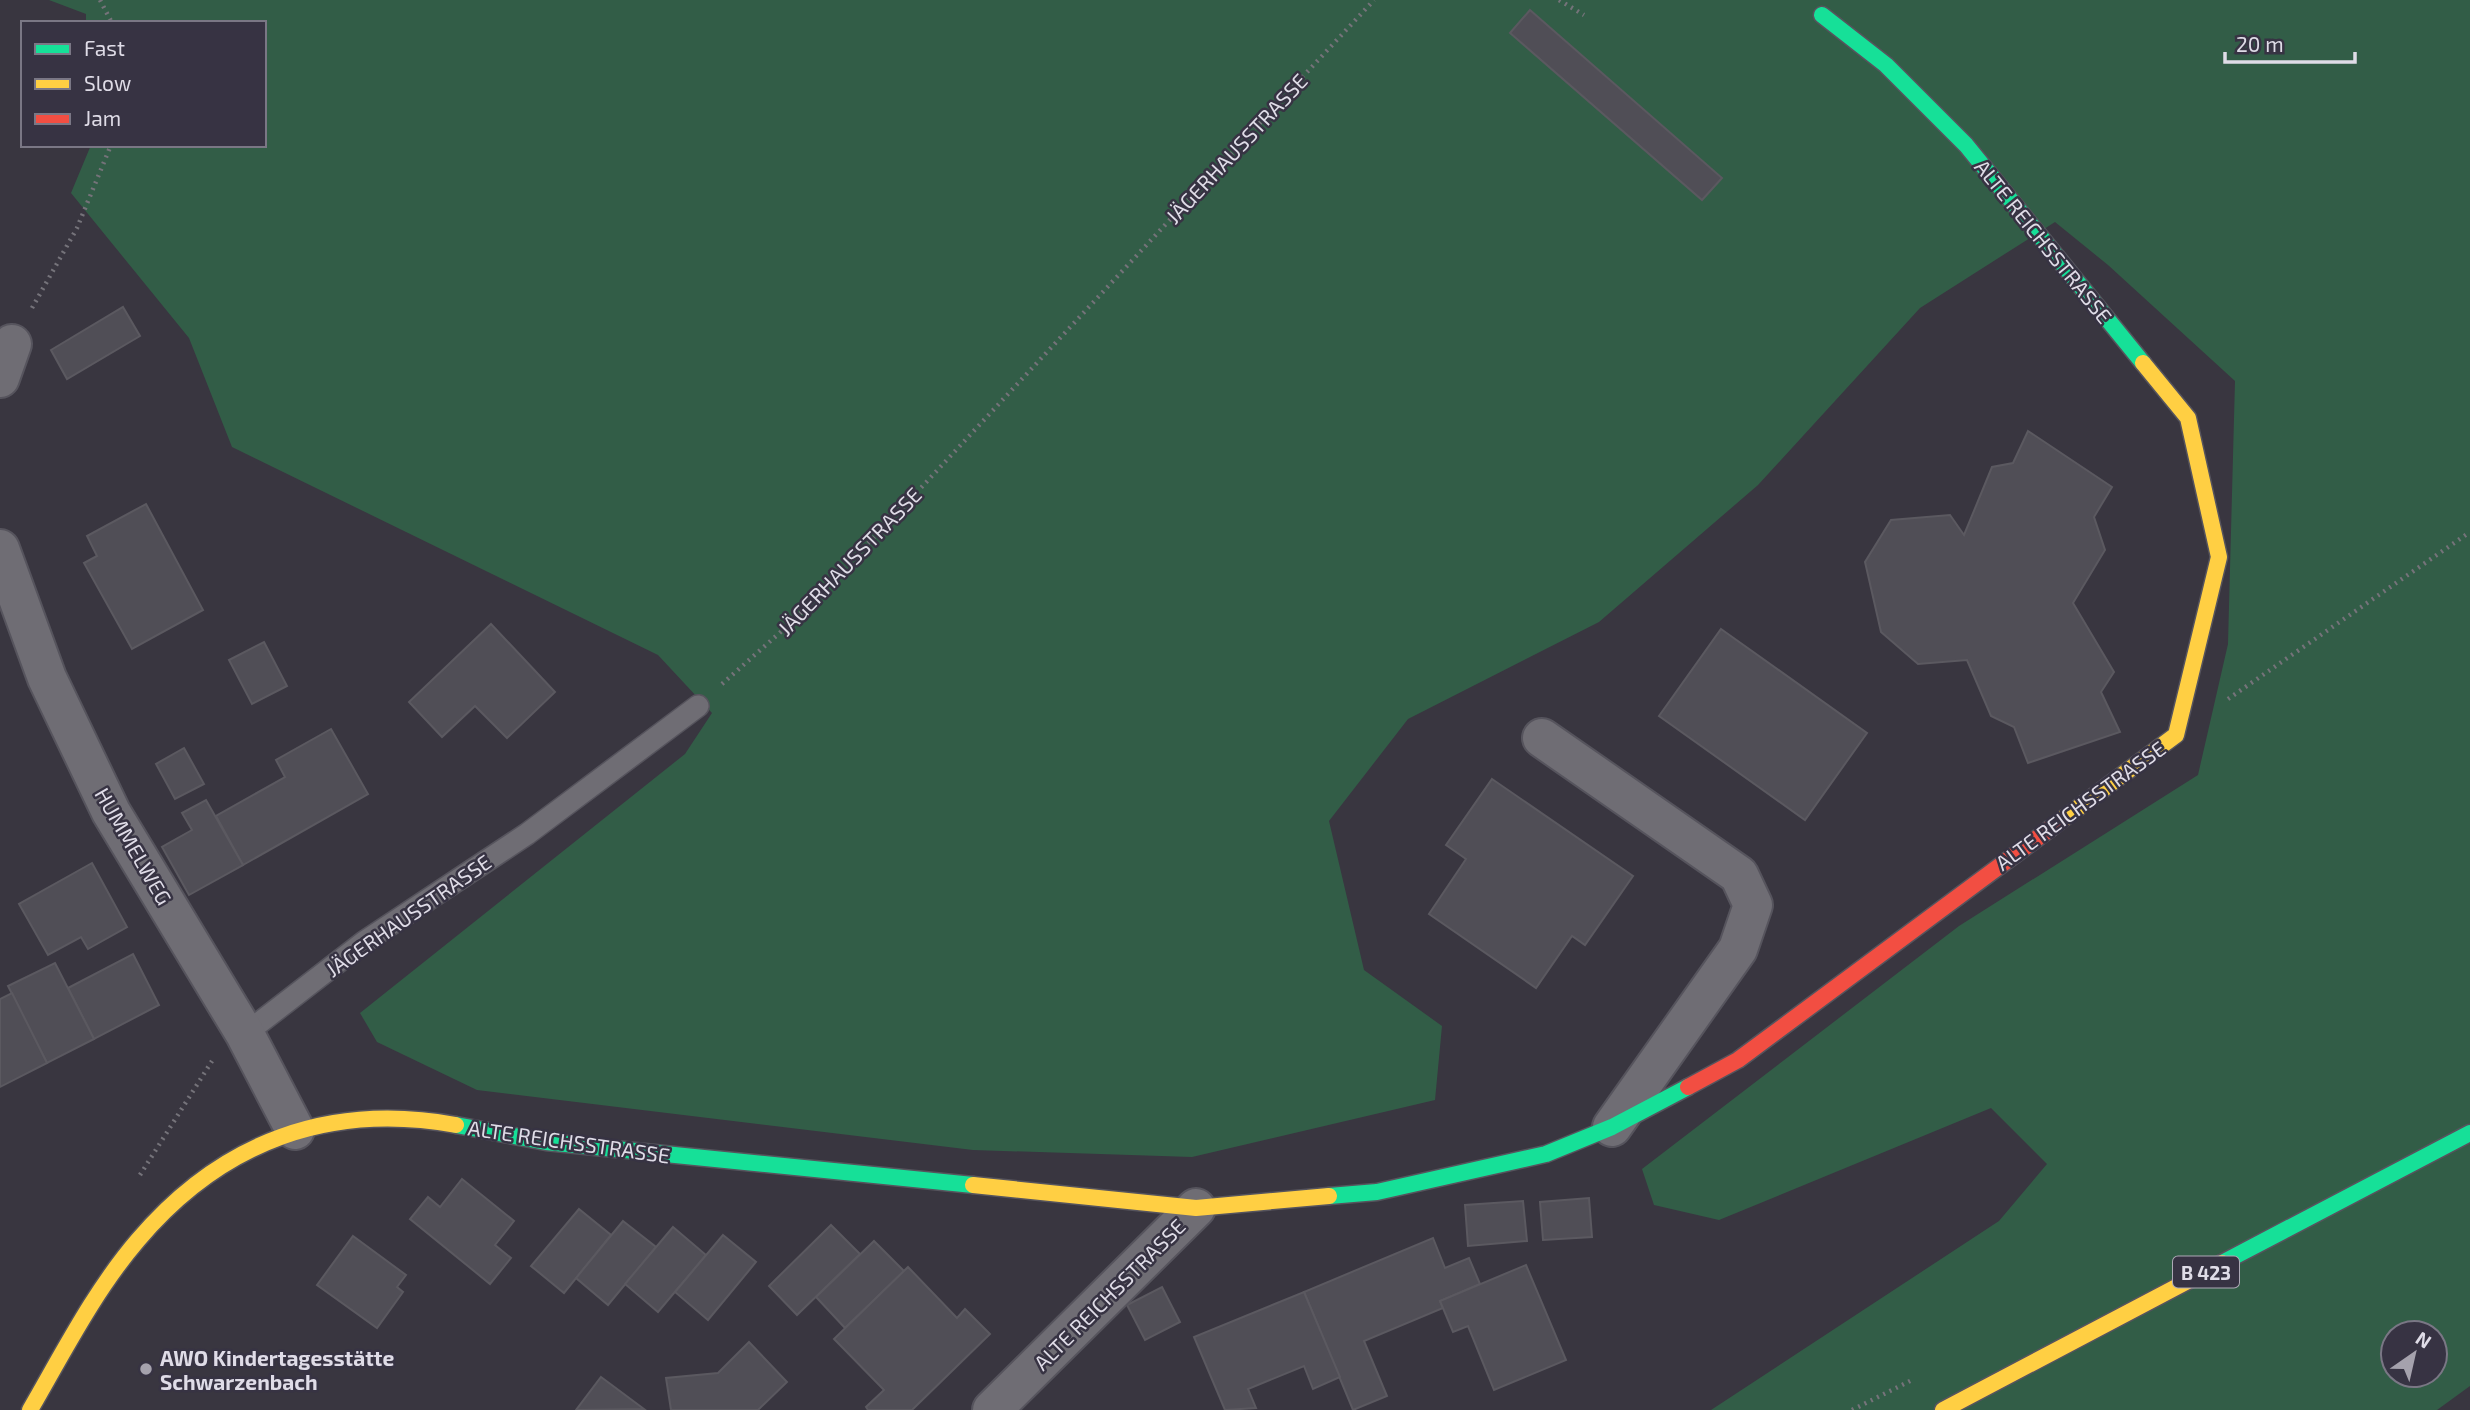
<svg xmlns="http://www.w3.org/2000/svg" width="2470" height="1410" font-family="'Exo 2',sans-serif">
<rect width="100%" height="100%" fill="#393640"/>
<!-- green -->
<path fill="#325d47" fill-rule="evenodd" d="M49,0h2421v1386l-33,24h-726l288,-189 48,-57 -56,-56 -272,112 -65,-15 -12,-36 317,-243 239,-151 30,-131 7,-263 -127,-116 -53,-43 -135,86 -162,177 -159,137 -191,97 -79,102 35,149 78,56 -7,74 -243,57 -219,-7 -496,-60 -100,-48 -17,-29 325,-259 27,-41 -54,-58 -426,-208 -43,-109 -118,-145 20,-48h173v-122h-178v-9zM2393,1333h42v42h-42z"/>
<!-- building -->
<g fill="#504e56" stroke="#5b5960" stroke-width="2">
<path d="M1530,10l192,168 -20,22 -192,-167z"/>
<path d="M123,307l17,29 -73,43 -16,-29z"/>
<path d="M2028,431l84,56 -18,30 11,33 -32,53 41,69 -13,20 19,40 -92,31 -14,-36 -23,-11 -24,-56 -49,4 -37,-32 -16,-70 26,-42 59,-5 14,20 28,-68 21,-4z"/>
<path d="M146,504l57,106 -71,39 -48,-86 13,-7 -10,-20z"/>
<path d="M491,624l64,68 -48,46 -32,-32 -33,31 -33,-35z"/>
<path d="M1721,629l146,104 -62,87 -146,-104z"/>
<path d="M264,642l23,44 -35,18 -23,-44z"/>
<path d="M331,729l37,65 -125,71 -27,-49 69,-39 -9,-17z"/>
<path d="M184,748l20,36 -29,15 -19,-35z"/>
<path d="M1492,779l141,97 -48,69 -13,-9 -36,52 -107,-74 37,-55 -20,-14z"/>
<path d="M206,800l37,65 -54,30 -27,-48 30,-17 -10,-17z"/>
<path d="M92,863l35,64 -39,22 -7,-12 -33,18 -29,-51z"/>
<path d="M133,954l26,51 -65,34 -26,-51z"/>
<path d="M55,963l39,76 -47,24 -39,-77z"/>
<path d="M12,993l35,70 -47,24v-88z"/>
<path d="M462,1179l52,42 -19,24 16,13 -21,26 -80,-65 18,-22 12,10z"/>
<path d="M1589,1198l3,39 -49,3 -3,-38z"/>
<path d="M1523,1201l4,40 -59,5 -3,-41z"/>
<path d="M579,1209l32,26 -47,58 -33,-27z"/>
<path d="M623,1221l33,26 -48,58 -32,-27z"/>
<path d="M831,1225l29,29 -63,61 -28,-29z"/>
<path d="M673,1227l33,28 -48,57 -33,-28z"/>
<path d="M723,1235l33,27 -48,58 -33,-28z"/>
<path d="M353,1236l53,39 -9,12 6,5 -26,36 -60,-43z"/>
<path d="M1433,1238l12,30 24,-10 11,26 -40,17 3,7 -79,33 23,55 -34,14 -49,-118z"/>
<path d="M874,1241l30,30 -59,57 -29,-31z"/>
<path d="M1526,1265l40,95 -72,30 -26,-64 -15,6 -13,-31z"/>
<path d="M908,1267l49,51 8,-9 25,25 -78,76h-44l-2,-3 18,-17 -50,-51z"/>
<path d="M1162,1287l18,35 -35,18 -18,-35z"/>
<path d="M1304,1292l36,85 -27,12 -9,-23 -56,23 8,19 -31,2 -31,-73z"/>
<path d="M749,1342l38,40 -29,28h-87l-5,-32 52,-5z"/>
<path d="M601,1377l43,32 -68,1z"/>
</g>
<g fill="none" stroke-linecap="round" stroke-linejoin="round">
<defs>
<path id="lane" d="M245,1034l119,-92 163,-108 171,-128"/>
<g id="street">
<path d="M0,378l12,-34"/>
<path d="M0,549l47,129 64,134 134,222 50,96"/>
<path d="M1542,738l197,137 14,30 -15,44 -126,178"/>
<path d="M992,1410l204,-202"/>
</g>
<g id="fast">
<path d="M1822,15l64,50 80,80 177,218"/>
<path d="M456,1125l90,17 427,43"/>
<path d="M1329,1196l48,-4 169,-38 66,-27 76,-40"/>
<path d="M2222,1263l248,-130"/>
</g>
<g id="slow">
<path d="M2055,825l121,-90 43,-178 -31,-139 -45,-55"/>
<path d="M973,1185l223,23 133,-12"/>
<path d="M30,1410c33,-57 65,-120 108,-170 84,-99 192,-138 318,-115"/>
<path d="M1943,1410l279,-147"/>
</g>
<path id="jam" d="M1688,1087l50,-27 317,-235"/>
</defs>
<!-- lane casing -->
<use href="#lane" stroke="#56545d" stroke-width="24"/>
<!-- street casing -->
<use href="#street" stroke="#56545d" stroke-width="42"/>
<!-- fast casing -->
<use href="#fast" stroke="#56545d" stroke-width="19"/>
<!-- slow casing -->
<use href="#slow" stroke="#56545d" stroke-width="19"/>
<!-- jam casing -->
<use href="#jam" stroke="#56545d" stroke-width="19"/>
<!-- path -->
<g stroke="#75737a" stroke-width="4.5" stroke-dasharray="2 5" stroke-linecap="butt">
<path d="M100,0l12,23"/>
<path d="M1559,0l25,15"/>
<path d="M32,308l45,-80 34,-83"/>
<path d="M722,684l71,-63 112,-116 469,-505"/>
<path d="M2228,699l242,-167"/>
<path d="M140,1175l72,-114"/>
<path d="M1852,1410l60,-30"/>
</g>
<!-- lane -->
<use href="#lane" stroke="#6f6d74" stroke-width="21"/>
<!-- street -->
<use href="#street" stroke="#6f6d74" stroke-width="38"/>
<!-- fast -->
<use href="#fast" stroke="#16e098" stroke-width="16"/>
<!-- slow -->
<use href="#slow" stroke="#ffcf43" stroke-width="16"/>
<!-- jam -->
<use href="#jam" stroke="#f24e42" stroke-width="16"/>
</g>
<!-- markers -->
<circle fill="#a5a2ad" stroke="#373343" stroke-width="2.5" cx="146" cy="1369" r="7"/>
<g text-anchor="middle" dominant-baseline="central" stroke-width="5" stroke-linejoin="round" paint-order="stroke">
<!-- shield labels -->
<rect fill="#373343" stroke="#ada9b6" stroke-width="2" x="2173" y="1256.5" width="66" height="31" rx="5"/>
<g font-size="19" font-weight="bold" fill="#dfdce7">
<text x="2206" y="1272">B 423</text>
</g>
<!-- street labels -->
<g font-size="21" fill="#dfdce7" stroke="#373343">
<text transform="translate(1236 148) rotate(-47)">JÄGERHAUSSTRASSE</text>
<text transform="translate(2044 241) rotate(51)">ALTE REICHSSTRASSE</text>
<text transform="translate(849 561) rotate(-46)">JÄGERHAUSSTRASSE</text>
<text transform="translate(2080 805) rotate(-36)">ALTE REICHSSTRASSE</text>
<text transform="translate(134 846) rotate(60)">HUMMELWEG</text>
<text transform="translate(408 915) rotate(-35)">JÄGERHAUSSTRASSE</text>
<text transform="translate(569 1141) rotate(8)">ALTE REICHSSTRASSE</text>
<text transform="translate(1109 1294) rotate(-45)">ALTE REICHSSTRASSE</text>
</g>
<!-- poi labels -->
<g font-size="21" font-weight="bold" fill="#dfdce7" stroke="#373343" text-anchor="start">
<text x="160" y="1357">AWO Kindertagesstätte<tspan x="160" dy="24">Schwarzenbach</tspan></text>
</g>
</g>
<!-- legend -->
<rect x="21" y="21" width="245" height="126" fill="#373343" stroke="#7a7785" stroke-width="2"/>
<rect x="35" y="44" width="35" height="10" fill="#16e098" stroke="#7a7785" stroke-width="2"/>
<text x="84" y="56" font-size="21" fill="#dfdce7">Fast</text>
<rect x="35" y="79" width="35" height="10" fill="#ffcf43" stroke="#7a7785" stroke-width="2"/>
<text x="84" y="91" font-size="21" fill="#dfdce7">Slow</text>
<rect x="35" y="114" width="35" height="10" fill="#f24e42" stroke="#7a7785" stroke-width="2"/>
<text x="84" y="126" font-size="21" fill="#dfdce7">Jam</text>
<!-- north arrow -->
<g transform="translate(2414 1354) rotate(34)"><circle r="33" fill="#373343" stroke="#7a7785" stroke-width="2"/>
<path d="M0-5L12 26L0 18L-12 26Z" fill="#a5a2ad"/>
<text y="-10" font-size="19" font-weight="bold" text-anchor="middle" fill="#dfdce7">N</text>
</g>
<!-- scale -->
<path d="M2225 52v10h130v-10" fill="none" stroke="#dfdce7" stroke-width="3.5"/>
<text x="2236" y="52" font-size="21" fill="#dfdce7" stroke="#373343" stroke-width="5" paint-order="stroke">20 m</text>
</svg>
